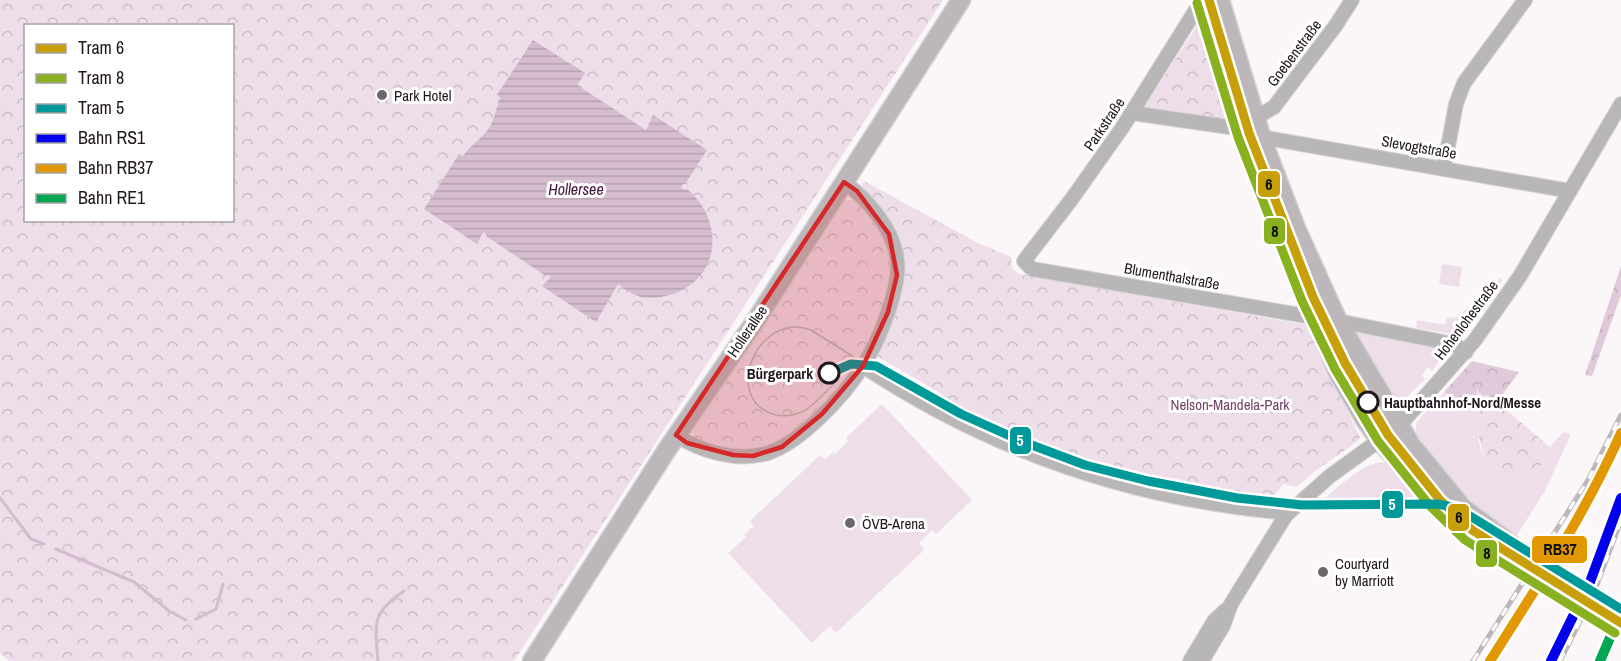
<svg xmlns="http://www.w3.org/2000/svg" width="1621" height="661" font-family="'Archivo Narrow',sans-serif">
<defs>
<pattern id="forest-crowns" width="20" height="18" patternUnits="userSpaceOnUse" patternTransform="scale(1.5)"><rect width="20" height="18" fill="#e0cada"/><path d="M2 6a3 3 0 1 1 6 0M12 15a3 3 0 1 1 6 0" fill="none" stroke="#c0adbb"/></pattern>
<pattern id="park-crowns" width="20" height="18" patternUnits="userSpaceOnUse" patternTransform="scale(1.5)"><rect width="20" height="18" fill="#eddee9"/><path d="M2 6a3 3 0 1 1 6 0M12 15a3 3 0 1 1 6 0" fill="none" stroke="#cbbec7"/></pattern>
<pattern id="water-rules" width="6" height="5" patternUnits="userSpaceOnUse" patternTransform="scale(1.5)"><rect width="6" height="5" fill="#d5bcce"/><path d="M0 2.5h6" fill="none" stroke="#b7a1b0"/></pattern>
</defs>
<rect width="100%" height="100%" fill="#fbf7f9"/>
<!-- grass -->
<g fill="#eddee9">
<path d="M1442,264l20,3 -3,20 -20,-3z"/>
<path d="M1499,278l3,3 -36,53 -6,-20 9,-7 6,4z"/>
<path d="M1458,317l5,19 -47,-8 1,-8 28,5 2,-7z"/>
<path d="M1352,332l96,17 -16,22 -4,-4 -6,8 3,4 -25,25 -24,-31z"/>
<path d="M1477,389l5,7c-7,12 -6,48 2,60 7,10 20,18 29,26l12,-10 11,2 14,-27 13,-15 8,2 -26,57 -28,44 -27,-14 -16,-15 -28,-32 -30,-41v-10l29,-32 5,9z"/>
<path d="M882,404l90,96 -36,34 -4,-4 -13,13 5,7 -88,83 -6,-7 -18,17 -84,-90 18,-16 -2,-2 10,-9 -4,-5 70,-66 5,4 8,-7 2,2 13,-13 -2,-3z"/>
<path d="M1382,462l7,1 29,31 8,15h-109c5,-11 39,-38 51,-43 4,-2 9,-3 14,-4z"/>
</g>
<!-- forest -->
<g fill="url(#forest-crowns)">
<path d="M1621,266v29l-29,81 -7,-1z"/>
<path d="M1472,361l47,11 -22,30 -9,-7 -6,1 -5,-7 -5,18 -11,-9 -11,2 -5,-9z"/>
</g>
<!-- park -->
<g fill="url(#park-crowns)" fill-rule="evenodd">
<path d="M0,0h943l-429,661h-505l-9,-8zM26,26h206v194h-206z"/>
<path d="M1199,15l33,108 -89,-14 52,-80 -2,-4z"/>
<path d="M864,181l114,62 33,14 1,11 7,6 293,52 28,70 20,41 -2,4 -44,31 -17,15 -14,-3 -13,17h-6l-49,-6 -73,-15 -1,4 -57,-16 -70,-26 -79,-37 7,-11 -69,-40 24,-53 -10,-83 -24,-30 -1,-4z"/>
<path d="M843,200h12l12,11 13,18 11,21 2,13 -9,48 -21,44 -12,18 -19,25 -25,26 -38,24 -22,4 -40,-7 -13,-7 -2,-7 2,-8z"/>
<path d="M1488,395l62,52 -14,27 -6,5 -6,-6 -11,9 -9,2c-21,-17 -35,-64 -22,-88z"/>
</g>
<!-- water -->
<path fill="url(#water-rules)" d="M533,40l52,33 -8,12 69,45 7,-15 54,35 -22,34h-2l-2,3 3,3 3,-1c36,30 36,87 -14,105 -10,3 -21,5 -32,3 -10,-3 -16,-8 -23,-13l-22,38 -54,-36 10,-10 -4,-2 -2,2 -60,-40v-2l-3,-2 -6,12 -53,-35 35,-55 4,2c8,-12 21,-18 28,-31 5,-10 5,-18 10,-27l-4,-3z"/>
<g fill="none" stroke-linecap="round" stroke-linejoin="round">
<!-- stream -->
<g stroke="#d5bcce" stroke-width="3">
<path d="M0,498l31,41 13,5"/>
<path d="M56,549l78,33 35,29 17,9"/>
<path d="M196,619l20,-10 7,-25"/>
<path d="M378,661c-3,-37 -7,-48 26,-70"/>
</g>
<!-- major-tunnel -->
<g stroke="#dad5d8" stroke-width="18" stroke-dasharray="18 9" stroke-linecap="butt">
<path d="M1511,544l53,33"/>
<path d="M1505,555l116,72"/>
</g>
<defs>
<g id="minor">
<path d="M1202,0l-80,128 -51,72 -47,61 8,8 286,49"/>
<path d="M1132,113l111,16"/>
<path d="M1255,118l19,-11 62,-82 16,-25"/>
<path d="M1262,139l5,-1 303,53"/>
<path d="M1444,168l12,-64 8,-21 61,-83"/>
<path d="M1338,321l116,23 12,8"/>
<path d="M863,366c128,85 272,134 425,147"/>
<path d="M676,435c25,17 62,27 92,18 33,-11 76,-57 94,-86 16,-23 39,-80 35,-108 -4,-31 -29,-59 -53,-77"/>
<path d="M1190,661l24,-40 12,-11"/>
<path d="M1202,661l21,-35 8,-22 55,-89 44,-39 69,-50 76,-86 45,-64 101,-172"/>
</g>
<g id="major">
<path d="M1205,0l18,65 27,85 88,223 27,47 15,21 65,73 60,41"/>
<path d="M1220,0l42,139 34,89 42,93 74,125 51,62 48,36"/>
<path d="M532,661l136,-213 88,-128 205,-320"/>
</g>
</defs>
<!-- minor casing -->
<use href="#minor" stroke="#d7d4d6" stroke-width="16"/>
<!-- major casing -->
<use href="#major" stroke="#d7d4d6" stroke-width="21"/>
<!-- minor -->
<use href="#minor" stroke="#b9b6b8" stroke-width="14"/>
<!-- major -->
<use href="#major" stroke="#bbb7ba" stroke-width="18"/>
<!-- tram -->
<path stroke="#bbb7ba" stroke-width="1.5" d="M834,384c-9,8 -17,18 -27,25 -9,6 -21,8 -31,6 -56,-14 -19,-105 35,-85l92,58"/>
<defs>
<g id="rail">
<path d="M1473,661l115,-181 33,-65"/>
<path d="M1560,661l32,-63 29,-77"/>
</g>
</defs>
<!-- rail casing -->
<use href="#rail" stroke="#bbb7ba" stroke-width="5"/>
<!-- rail -->
<use href="#rail" stroke="#fff" stroke-width="3" stroke-dasharray="9" stroke-linecap="butt"/>
<defs>
<path id="rail-1" d="M1551,661l39,-79 31,-84"/>
<path id="rail-2" d="M1490,661c47,-74 95,-147 131,-228"/>
<path id="rail-3" d="M1600,661l21,-49"/>
</defs>
<!-- rail-1 casing -->
<use href="#rail-1" stroke="#fff" stroke-width="15"/>
<!-- rail-2 casing -->
<use href="#rail-2" stroke="#fff" stroke-width="15"/>
<!-- rail-3 casing -->
<use href="#rail-3" stroke="#fff" stroke-width="15"/>
<!-- rail-1 -->
<use href="#rail-1" stroke="#00e" stroke-width="10"/>
<!-- rail-2 -->
<use href="#rail-2" stroke="#e29803" stroke-width="10"/>
<!-- rail-3 -->
<use href="#rail-3" stroke="#00a651" stroke-width="10"/>
<defs>
<path id="tram-1" d="M1209,0l40,133 64,164 32,66 43,72 52,65 32,30 149,93"/>
<path id="tram-2" d="M1197,3l41,134 64,164 33,68 43,72 53,66 34,33 150,93"/>
<path id="tram-3" d="M828,374l23,-10 25,2 85,48 60,27 64,24 63,16 89,17 65,7 136,-1 19,4 164,101"/>
</defs>
<!-- tram-1 casing -->
<use href="#tram-1" stroke="#fff" stroke-width="14"/>
<!-- tram-2 casing -->
<use href="#tram-2" stroke="#fff" stroke-width="14"/>
<!-- tram-3 casing -->
<use href="#tram-3" stroke="#fff" stroke-width="14"/>
<!-- tram-1 -->
<use href="#tram-1" stroke="#c79f08" stroke-width="9"/>
<!-- tram-2 -->
<use href="#tram-2" stroke="#89b01f" stroke-width="9"/>
<!-- tram-3 -->
<use href="#tram-3" stroke="#099" stroke-width="9"/>
</g>
<!-- marked area -->
<path fill="#d62828" fill-opacity="0.2" stroke="#d62828" stroke-width="4.5" stroke-linejoin="round" d="M844,182l13,9 32,43 8,41 -9,37 -25,54 -41,48 -40,33 -29,9 -20,-1 -46,-12 -11,-8z"/>
<!-- markers -->
<g fill="#6d656b" stroke="#fff" stroke-width="2">
<circle cx="382" cy="95" r="6"/>
<circle cx="850" cy="523" r="6"/>
<circle cx="1323" cy="572" r="6"/>
</g>
<g fill="#fff" stroke="#20171e" stroke-width="3">
<circle cx="829" cy="373" r="10"/>
<circle cx="1368" cy="402" r="10"/>
</g>
<g text-anchor="middle" dominant-baseline="central" stroke-width="6" stroke-linejoin="round" paint-order="stroke">
<!-- street labels -->
<g font-size="15" fill="#20171e" stroke="#fff">
<text transform="translate(1294 53) rotate(-53)">Goebenstraße</text>
<text transform="translate(1104 124) rotate(-56)">Parkstraße</text>
<text transform="translate(1419 147) rotate(10)">Slevogtstraße</text>
<text transform="translate(1172 276) rotate(10)">Blumenthalstraße</text>
<text transform="translate(1466 320) rotate(-53)">Hohenlohestraße</text>
<text transform="translate(747 331) rotate(-56)">Hollerallee</text>
</g>
<!-- poi labels -->
<g font-size="15" fill="#20171e" stroke="#fff" text-anchor="start">
<text x="394" y="95">Park Hotel</text>
<text x="862" y="523">ÖVB-Arena</text>
<text x="1335" y="563">Courtyard<tspan x="1335" dy="17">by Marriott</tspan></text>
</g>
<!-- stop labels -->
<g font-size="15" font-weight="bold" fill="#20171e" stroke="#fff" text-anchor="end">
<text x="813" y="373">Bürgerpark</text>
<text x="1384" y="402" text-anchor="start">Hauptbahnhof-Nord/Messe</text>
</g>
<!-- park labels -->
<g font-size="15" fill="#734369" stroke="#fff">
<text x="1230" y="404">Nelson-Mandela-Park</text>
</g>
<!-- water labels -->
<g font-size="16" font-style="italic" fill="#44183c" stroke="#fff">
<text x="576" y="189">Hollersee</text>
</g>
</g>
<g stroke="#fff" stroke-width="2">
<rect x="1257" y="170" width="24" height="28" rx="6" fill="#c79f08"/>
<rect x="1263" y="217" width="23" height="28" rx="6" fill="#89b01f"/>
<rect x="1009" y="426" width="23" height="29" rx="6" fill="#099"/>
<rect x="1381" y="490" width="23" height="29" rx="6" fill="#099"/>
<rect x="1447" y="503" width="23" height="29" rx="6" fill="#c79f08"/>
<rect x="1531" y="535" width="57" height="29" rx="6" fill="#e29803"/>
<rect x="1475" y="539" width="23" height="29" rx="6" fill="#89b01f"/>
</g>
<g font-size="16" text-anchor="middle" font-weight="bold" fill="#fff">
<text x="1020" y="446">5</text>
<text x="1392" y="510">5</text>
</g>
<g font-size="16" text-anchor="middle" font-weight="bold" fill="#111">
<text x="1269" y="190">6</text>
<text x="1275" y="237">8</text>
<text x="1459" y="523">6</text>
<text x="1560" y="555">RB37</text>
<text x="1487" y="559">8</text>
</g>
<!-- legend -->
<rect x="24" y="24" width="210" height="198" fill="#ffffff" stroke="#a6a2a5" stroke-width="1.5"/>
<rect x="36" y="44" width="30" height="9" fill="#c79f08" stroke="#a6a2a5" stroke-width="1.5"/>
<text x="78" y="54" font-size="18" fill="#20171e">Tram 6</text>
<rect x="36" y="74" width="30" height="9" fill="#89b01f" stroke="#a6a2a5" stroke-width="1.5"/>
<text x="78" y="84" font-size="18" fill="#20171e">Tram 8</text>
<rect x="36" y="104" width="30" height="9" fill="#009999" stroke="#a6a2a5" stroke-width="1.5"/>
<text x="78" y="114" font-size="18" fill="#20171e">Tram 5</text>
<rect x="36" y="134" width="30" height="9" fill="#0000ee" stroke="#a6a2a5" stroke-width="1.5"/>
<text x="78" y="144" font-size="18" fill="#20171e">Bahn RS1</text>
<rect x="36" y="164" width="30" height="9" fill="#e29803" stroke="#a6a2a5" stroke-width="1.5"/>
<text x="78" y="174" font-size="18" fill="#20171e">Bahn RB37</text>
<rect x="36" y="194" width="30" height="9" fill="#00a651" stroke="#a6a2a5" stroke-width="1.5"/>
<text x="78" y="204" font-size="18" fill="#20171e">Bahn RE1</text>
</svg>
